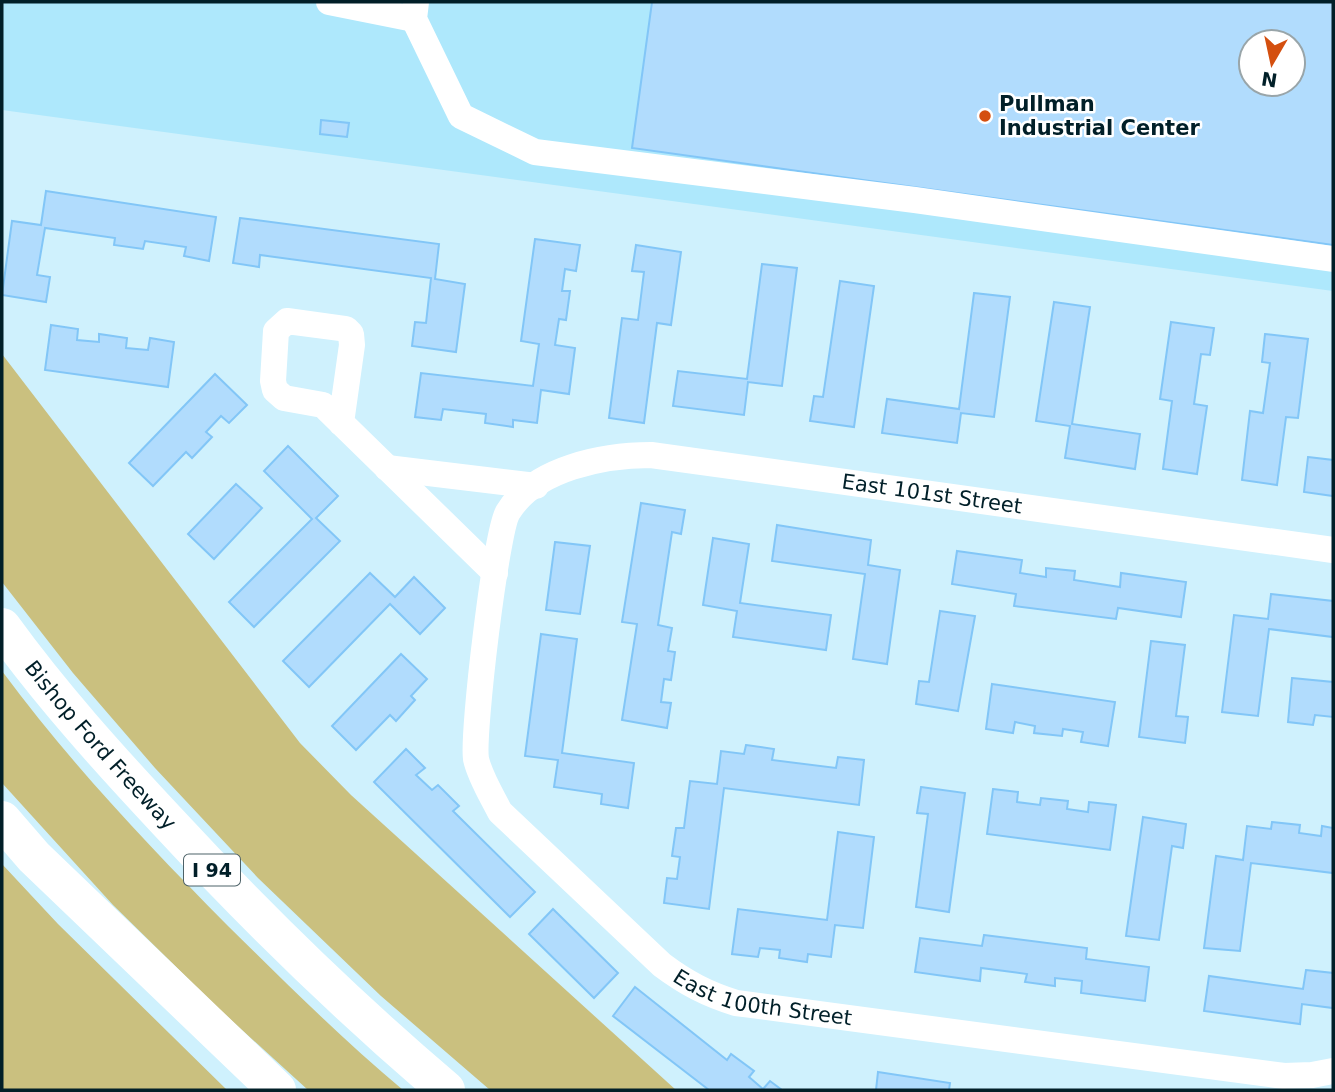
<svg xmlns="http://www.w3.org/2000/svg" width="1335" height="1092" font-family="'DejaVu Sans',sans-serif">
<rect width="100%" height="100%" fill="#cff1fd"/>
<!-- built -->
<path fill="#aee8fc" fill-rule="evenodd" d="M2,2h1331v289l-1331,-181zM1251,42h42v42h-42z"/>
<!-- green -->
<g fill="#cac07f">
<path d="M2,354l298,389 51,52 325,295h-186l-109,-94 -123,-118 -103,-110 -82,-95 -71,-91z"/>
<path d="M2,671c68,92 146,174 226,255 57,56 114,113 175,164h-95l-89,-81 -106,-104 -111,-122z"/>
<path d="M2,864l56,60 169,166h-225z"/>
</g>
<!-- building -->
<g fill="#b1dcfd" stroke="#82c6f7" stroke-width="2" fill-rule="evenodd">
<path d="M652,2h681v243l-701,-97zM1251,42h42v42h-42z"/>
<path d="M321,120l28,3 -2,14 -27,-3z"/>
<path d="M46,191l170,26 -7,44 -25,-5 2,-9 -41,-6 -2,8 -29,-4 1,-7 -70,-10 -8,47 13,2 -4,25 -44,-7 10,-74 29,4z"/>
<path d="M240,218l199,26 -4,35 30,5 -9,68 -44,-6 3,-24 11,1 5,-45 -171,-23 -1,12 -26,-4z"/>
<path d="M535,239l45,6 -4,26 -11,-2 -3,22h8l-4,29 -7,-1 -4,26 20,3 -6,46 -28,-4 -4,33 -24,-3v7l-28,-4 1,-9 -43,-5 -2,11 -26,-3 6,-44 112,13 6,-42 -18,-3z"/>
<path d="M636,245l45,7 -10,73 -14,-2 -13,100 -35,-5 13,-100 16,2 6,-48 -12,-1z"/>
<path d="M762,264l35,4 -15,118 -34,-4 -4,33 -71,-9 5,-35 69,8z"/>
<path d="M840,281l34,5 -20,141 -44,-6 4,-25 9,1z"/>
<path d="M974,293l36,4 -16,120 -33,-4 -4,30 -75,-10 5,-34 72,10z"/>
<path d="M1054,302l36,5 -18,117 68,10 -5,35 -70,-11 5,-32 -34,-5z"/>
<path d="M1171,322l43,6 -4,27 -9,-1 -7,50 13,2 -10,68 -34,-5 9,-68 -12,-2z"/>
<path d="M51,325l27,4 -1,11 22,2v-8l28,4 -1,10 22,2 2,-12 24,4 -6,45 -123,-17z"/>
<path d="M1265,334l43,5 -10,79 -12,-1 -9,68 -35,-5 8,-69 13,2 7,-50 -8,-1z"/>
<path d="M215,374l32,31 -18,18 -8,-7 -15,16 6,5 -20,21 -6,-6 -33,34 -24,-23z"/>
<path d="M288,446l50,50 -22,22 24,23 -86,86 -25,-25 83,-83 -48,-48z"/>
<path d="M1308,457l25,3v36l-29,-4z"/>
<path d="M236,484l26,24 -48,51 -26,-25z"/>
<path d="M641,503l44,7 -4,24 -9,-2 -14,93 14,3 -4,23 7,1 -4,28 -7,-1 -3,23 10,1 -4,25 -45,-8 15,-96 -15,-2z"/>
<path d="M777,525l94,15 -3,25 32,5 -13,94 -34,-5 12,-85 -93,-13z"/>
<path d="M713,538l36,6 -9,59 91,12 -5,35 -93,-13 4,-26 -34,-6z"/>
<path d="M555,542l35,4 -10,68 -34,-4z"/>
<path d="M957,551l65,9 -2,13 26,4v-9l29,3 -1,9 46,7 1,-14 65,9 -5,35 -63,-9 -2,11 -102,-13 2,-12 -64,-10z"/>
<path d="M370,573l25,24 19,-20 31,31 -25,26 -30,-30 -81,83 -26,-26z"/>
<path d="M1271,594l62,7v36l-64,-8 -11,87 -36,-4 12,-97 34,4z"/>
<path d="M940,611l35,5 -17,95 -42,-7 3,-23 10,1z"/>
<path d="M541,634l36,5 -15,114 72,10 -6,45 -27,-4 1,-10 -48,-7 4,-27 -33,-4z"/>
<path d="M1151,641l34,4 -9,71 12,1 -3,26 -46,-6z"/>
<path d="M401,654l26,25 -16,17 4,4 -19,21 -6,-6 -34,35 -24,-24z"/>
<path d="M1292,678l41,4v35l-18,-2 -2,10 -25,-3z"/>
<path d="M992,684l123,18 -7,44 -27,-4 2,-10 -20,-3 -1,7 -28,-3 1,-7 -20,-4 -2,11 -27,-4z"/>
<path d="M746,745l28,4 -2,11 64,8 2,-11 26,3 -5,45 -135,-17 -15,121 -45,-6 3,-25 10,1 3,-22 -8,-1 4,-28h8l6,-47 27,3 4,-33 23,3z"/>
<path d="M406,749l19,19 -9,7 16,15 6,-5 21,21 -6,5 82,81 -25,25 -136,-135z"/>
<path d="M921,787l44,6 -16,119 -33,-5 12,-93 -11,-1z"/>
<path d="M993,789l25,3 -1,10 23,3 1,-7 27,3 -1,8 21,3 1,-10 27,3 -6,45 -123,-16z"/>
<path d="M1143,817l43,7 -3,24 -11,-2 -13,94 -33,-4z"/>
<path d="M1272,822l28,3 -1,8 22,3 1,-10 11,2v45l-82,-10 -11,88 -36,-3 12,-92 27,4 4,-34 24,3z"/>
<path d="M838,832l36,5 -11,91 -28,-3 -4,32 -23,-3 -1,8 -28,-4 1,-8 -20,-2 -2,9 -26,-3 6,-45 89,11z"/>
<path d="M553,909l65,64 -24,25 -65,-64z"/>
<path d="M984,935l103,13 -1,11 63,8 -4,34 -64,-8 1,-12 -27,-3v8l-30,-4 2,-8 -46,-6 -1,13 -65,-9 5,-34 62,8z"/>
<path d="M1306,970l27,3v35l-31,-4 -2,20 -96,-13 5,-35 94,13z"/>
<path d="M635,987l92,73 4,-6 23,17 -5,6 14,12 7,-8 12,9h-73l-96,-74z"/>
<path d="M878,1072l72,11 -1,7h-73z"/>
</g>
<g fill="none" stroke-linecap="round" stroke-linejoin="round">
<!-- minor -->
<g stroke="#fff" stroke-width="26">
<path d="M329,2l85,17"/>
<path d="M416,2l-2,17 47,97 74,36 380,48 418,59"/>
<path d="M341,423l11,-78 -1,-11 -5,-5 -7,-1 -52,-7 -11,10 -3,50 2,9 9,8 39,7 172,168"/>
<path d="M387,468l149,18"/>
<path id="s1" d="M1333,550l-682,-95c-47,0 -116,13 -143,57 -12,19 -36,222 -32,247 4,18 16,37 24,53l162,153c24,18 45,29 74,38l548,73 28,-1 21,-4"/>
</g>
<!-- highway -->
<g stroke="#fff" stroke-width="38">
<path id="s2" d="M2,627c50,69 107,132 165,194 88,95 180,185 279,269"/>
<path d="M2,820l32,37 243,233"/>
</g>
</g>
<!-- markers -->
<circle fill="#d44f0f" stroke="#fff" stroke-width="2.5" cx="985" cy="116" r="7"/>
<g text-anchor="middle" dominant-baseline="central" stroke-width="5" stroke-linejoin="round" paint-order="stroke">
<!-- shield labels -->
<rect fill="#fff" stroke="#4d6268" stroke-width="2" x="184" y="854.5" width="56" height="31" rx="5"/>
<g font-size="19" font-weight="bold" fill="#011f28">
<text x="212" y="870">I 94</text>
</g>
<!-- poi labels -->
<g font-size="21" font-weight="bold" fill="#011f28" stroke="#fff" text-anchor="start">
<text x="999" y="104">Pullman<tspan x="999" dy="24">Industrial Center</tspan></text>
</g>
<!-- street labels -->
<g font-size="21" fill="#011f28" stroke="#fff">
<text transform="translate(932 494) rotate(8)">East 101st Street</text>
<text stroke="none"><textPath href="#s2" startOffset="154">Bishop Ford Freeway</textPath></text>
<text stroke="none"><textPath href="#s1" startOffset="1488">East 100th Street</textPath></text>
</g>
</g>
<!-- border -->
<rect width="1335" height="1092" fill="none" stroke="#011f28" stroke-width="7"/>
<!-- north arrow -->
<g transform="translate(1272 63) rotate(189)"><circle r="33" fill="#ffffff" stroke="#99a5a9" stroke-width="2"/>
<path d="M0-5L12 26L0 18L-12 26Z" fill="#d44f0f"/>
<text y="-10" font-size="19" font-weight="bold" text-anchor="middle" fill="#011f28">N</text>
</g>
</svg>
